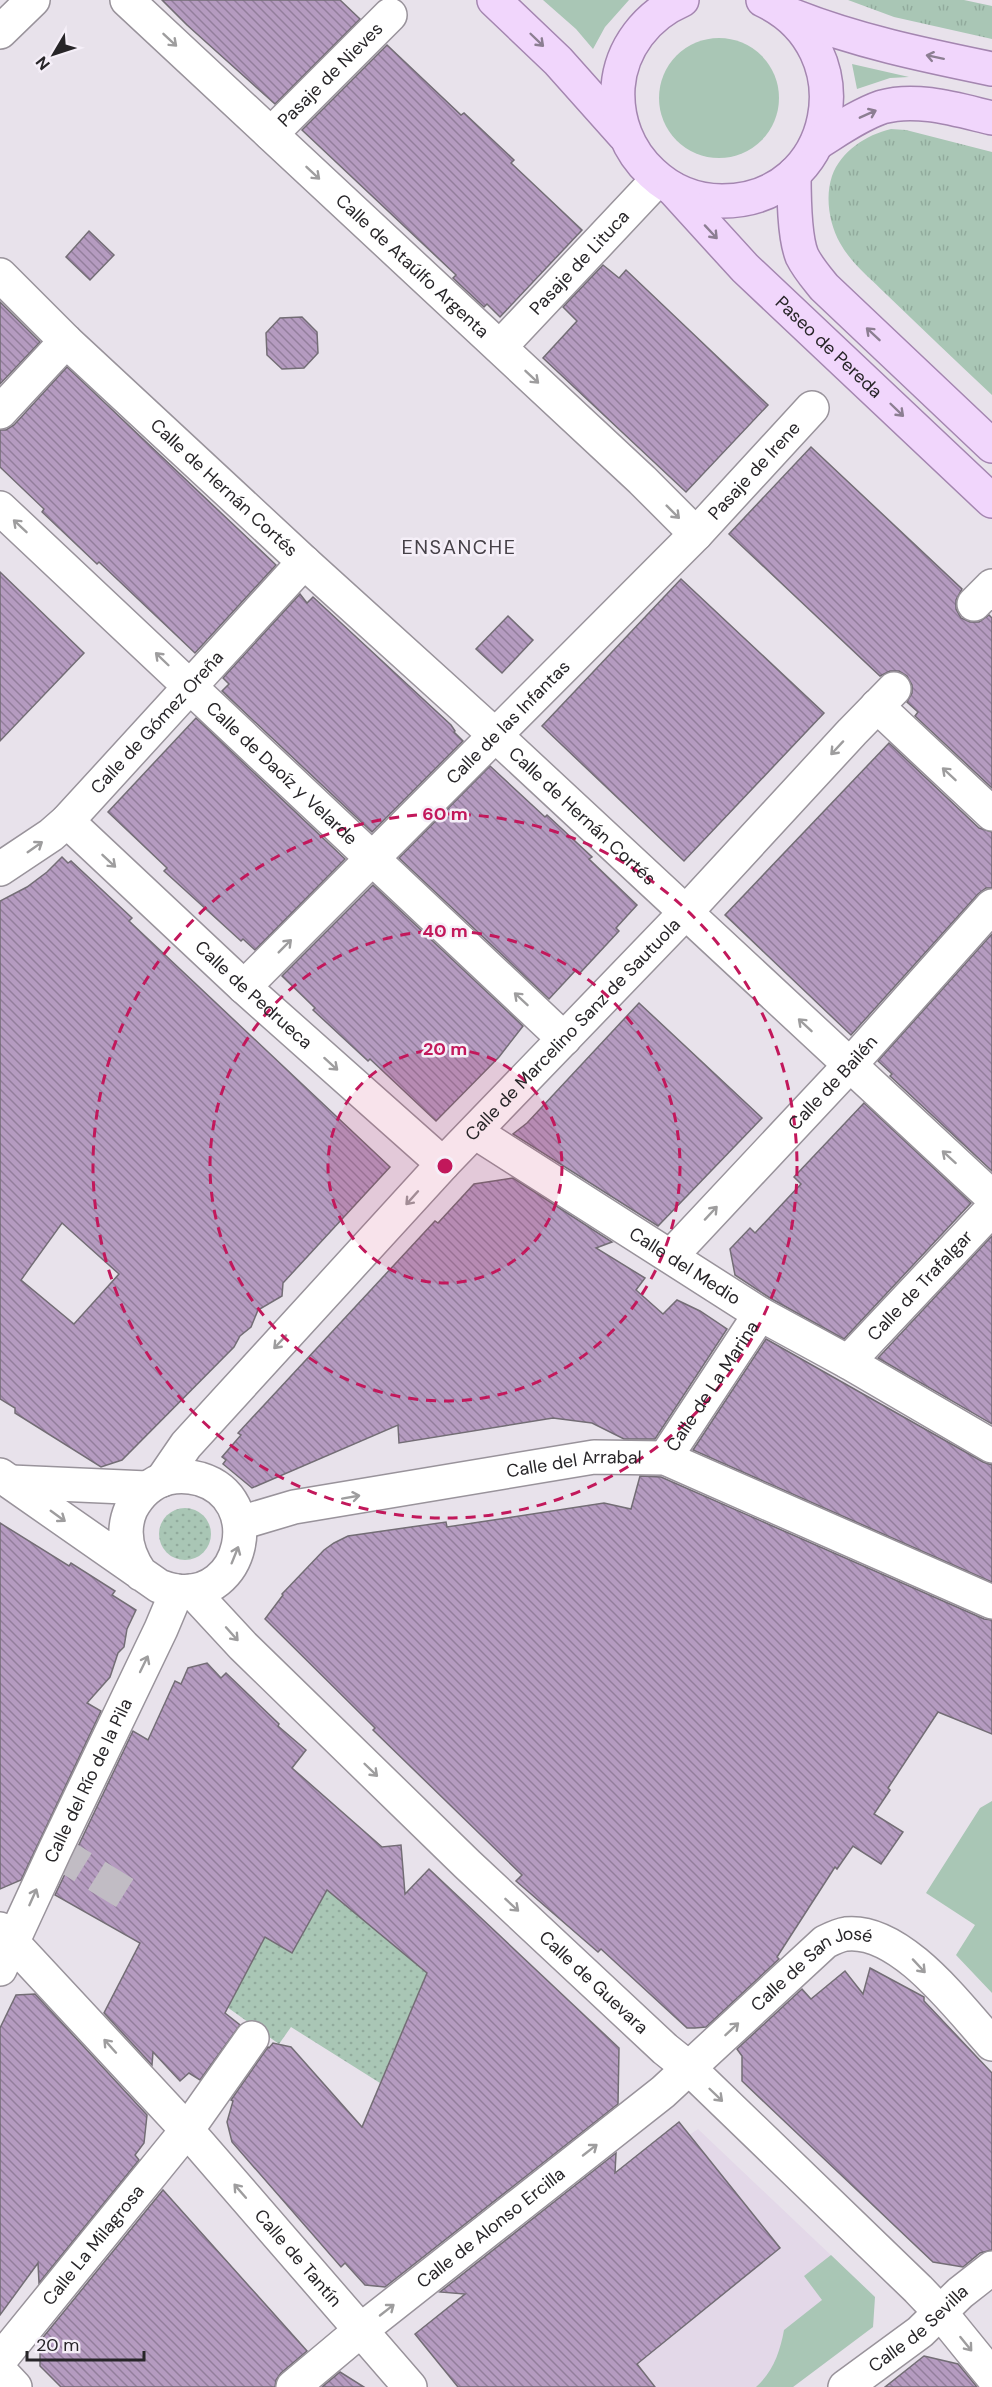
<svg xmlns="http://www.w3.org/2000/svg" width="992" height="2387" font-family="'DM Sans',sans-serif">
<defs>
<pattern id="grass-dots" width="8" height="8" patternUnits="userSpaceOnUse" patternTransform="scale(1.5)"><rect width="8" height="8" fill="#a9c6b5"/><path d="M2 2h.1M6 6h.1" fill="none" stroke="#91aa9c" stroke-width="1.8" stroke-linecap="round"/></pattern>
<pattern id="park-tufts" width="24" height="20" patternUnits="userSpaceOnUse" patternTransform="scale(1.5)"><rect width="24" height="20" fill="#a9c6b5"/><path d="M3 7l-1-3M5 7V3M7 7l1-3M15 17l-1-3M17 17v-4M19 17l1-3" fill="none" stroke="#91aa9c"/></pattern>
<pattern id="building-back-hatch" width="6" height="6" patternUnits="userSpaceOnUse" patternTransform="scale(1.5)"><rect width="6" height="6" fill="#b59bc0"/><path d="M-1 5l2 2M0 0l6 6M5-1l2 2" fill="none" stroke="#937e9c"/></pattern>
</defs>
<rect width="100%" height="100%" fill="#e8e2eb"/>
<!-- built -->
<path fill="#e3d8e8" d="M679,2122l10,13 9,-6 177,168 -2,30 -80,60h-335l-43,-53z"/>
<!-- grass -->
<g fill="url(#grass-dots)">
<circle cx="185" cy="1534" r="26"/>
<path d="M327,1890l81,67 49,-55 -77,181 -89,-56 -12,17 -59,-42 26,-29 6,-11 -26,-17 15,-24 51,32z"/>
</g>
<!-- park -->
<g fill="url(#park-tufts)">
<path d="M848,0h116l28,6v33l-98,-22z"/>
<path d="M891,129l15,1 86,22v243c-36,-34 -71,-67 -106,-101 -16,-16 -35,-31 -46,-51 -11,-20 -15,-46 -8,-67 9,-25 34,-41 59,-47z"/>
</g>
<!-- garden -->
<g fill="#a9c6b5">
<path d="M543,0h86l-24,27 -12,22 -17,-20z"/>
<circle cx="719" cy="98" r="60"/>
<path d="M852,64l57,13 -19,1 -33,11z"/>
<path d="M992,1801v192l-36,-38 19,-30 -49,-32 54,-85z"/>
<path d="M831,2255l44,42 -2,30 -80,60h-37c17,-15 24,-35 28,-57l38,-30 -18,-24z"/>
</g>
<!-- building -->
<g fill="url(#building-back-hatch)" stroke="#736d75" stroke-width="1.5" fill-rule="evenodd">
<path d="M162,0h178l20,19 -85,85 -88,-79z"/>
<path d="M387,45l74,70 3,-2 50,47 -3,3 71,67 -82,87 -13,-13 -3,3 -31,-29 3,-3 -154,-145z"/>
<path d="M89,231l25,24 -24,25 -24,-23z"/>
<path d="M603,265l16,13 7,-8 142,135 -82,87 -143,-134 34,-37 -14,-14z"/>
<path d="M0,302l40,40 -40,42z"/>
<path d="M302,317l15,15 1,21 -14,15 -22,1 -15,-14 -1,-22 14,-15z"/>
<path d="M67,367l209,198 -81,88 -96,-91 -2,2 -55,-52 2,-3 -44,-42v-37h6l8,-5z"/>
<path d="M811,447l151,142 -6,11v9l5,9 9,4h9l10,-7 3,3v170l-77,-72 3,-4 -11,-10 5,-9v-8l-5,-9 -8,-5h-9l-10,5 -151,-142z"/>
<path d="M0,572l84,81 -84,88z"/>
<path d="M681,579l143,134 -140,148 -142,-135z"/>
<path d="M300,594l7,9 6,-6 138,128 4,6 -1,1 9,9 -91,91 -150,-141 7,-7 -6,-6z"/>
<path d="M508,616l25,24 -31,33 -26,-24z"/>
<path d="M196,718l149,141 -90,91 -12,-11 -2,2 -77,-70 3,-3 -59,-56z"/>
<path d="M889,743l90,85 13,4v56h-6l-8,6 -127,141 -126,-120z"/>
<path d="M490,766l55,51 2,-2 45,42 -3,2 48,46 -21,23 3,3 -40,43 -3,-4 -27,29 -150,-141z"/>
<path d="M62,857l6,6 3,-2 61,57 -3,3 261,246 -107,116 -1,13 -24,14 -7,17 -11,9 -6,11 -112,113 -21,7 -86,-54v-5l-15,-9v-498l27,-14 20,-15zM62,1223l57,51 -45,50 -53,-44z"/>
<path d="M373,885l150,141 -24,31 -63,64 -66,-62 -2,2 -55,-51 2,-2 -33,-32z"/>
<path d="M992,934v237l-102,-95 2,-2 -14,-13z"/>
<path d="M639,1003l123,115 -104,108 -145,-92 14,-11z"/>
<path d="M864,1103l107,100 -127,136 -74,-41 -35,-23 -5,-26 20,-21 5,5 46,-49 -7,-7z"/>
<path d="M513,1178l99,64 -16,6 49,30 -9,12 27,24 14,-14 23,11 27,18 -72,110h-31l-32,-16 -39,-5 -154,25 -1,-18 -146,63 -29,-24 3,-4 -4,-3 19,-22 -3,-2 197,-212 3,2 36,-39z"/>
<path d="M992,1236v188l-114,-66z"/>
<path d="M766,1339l217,123 9,3v117l-299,-132z"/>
<path d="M640,1476l21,1 323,142 8,1v114l-54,-22 -50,76 2,2 -16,24 29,18 -22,32 -28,-18 -16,23 -2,-2 -58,90 2,2 -73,68 -11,1h-8l-86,-79 -3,3 -82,-71 6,-6 -149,-145 2,-2 -110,-109 18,-24 -1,-1 42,-44 10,-7 14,-7 98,-14 1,5 33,-5 124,-19 27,6z"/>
<path d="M0,1523l69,43 2,-3 44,28 -3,4 24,15 -9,19 -3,18 -6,6 -8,24 -23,26 14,8 -80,169 -21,9z"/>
<path d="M207,1663l14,15 5,-5 53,51 -1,2 28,24 -14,18 90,79 19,-2 4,49 24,-25 190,179 -1,56 -233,183 -20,-2 -20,-22 -4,4 -109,-125 -5,-20 6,-21 -2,-1 37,-53 1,1 4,-5 18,4 71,80 65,-154 -100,-83 -35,63 -27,-16 -40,76 15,12 -40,55 -11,-7 -9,8 -27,-29 -1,13 -48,-52 36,-70 -85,-48 78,-164 15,9 27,-59 6,3 7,-16z"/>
<path d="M870,1968l54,29v4l68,72v177l-12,3 -17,14 -30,-5 -191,-181v-25l-5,-7 65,-60 9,10 34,-28 18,23z"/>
<path d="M35,1994l112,121 -3,28 -9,12 4,5 -100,123 -1,-20 -38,52v-287l16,-33z"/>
<path d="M679,2122l101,126 -143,116 18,23h-197l-43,-53 50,-40 -25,-2 176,-139 -1,20z"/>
<path d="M163,2190l144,161 -26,22 -5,7 -1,7h-214l-21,-21v-25z"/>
<path d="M924,2356l34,8 19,23h-92z"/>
<path d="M340,2372l24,15h-42z"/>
</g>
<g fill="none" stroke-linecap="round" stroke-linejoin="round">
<!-- street-tunnel -->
<path stroke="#c1bcc4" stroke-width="33" stroke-dasharray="33 16" stroke-linecap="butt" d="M55,1850l81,50"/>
<defs>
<g id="street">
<path id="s1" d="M127,0l515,480 54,54"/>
<path d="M0,32l33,-32"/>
<path id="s2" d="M271,134l119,-119"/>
<path id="s3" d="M0,275l66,66 238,221 191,173 497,462"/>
<path id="s4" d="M500,347l158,-168"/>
<path d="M0,412l66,-71"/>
<path id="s5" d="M0,508l564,531"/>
<path d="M974,604l18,-18"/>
<path d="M877,706l115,108"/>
<path id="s6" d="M67,821l177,166 199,177"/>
<path id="s7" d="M0,869l51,-34 16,-14 237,-259"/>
<path id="s8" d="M244,987l452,-453 116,-126"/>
<path id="s9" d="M475,1132l285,182 88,48 144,84"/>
<path id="s10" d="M671,1256l178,-190 143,-160"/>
<path id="s11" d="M848,1362l144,-153"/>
<path id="s12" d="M665,1458l95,-144"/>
<path d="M0,1475l159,111c5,2 12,4 17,5 68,9 90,-92 24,-112 -11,-3 -20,-4 -32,-1 -16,4 -29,16 -37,31 -10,23 -4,45 10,65"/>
<path id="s13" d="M162,1480l24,-35 257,-281 242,-251 167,-181 42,-43"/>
<path d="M11,1482l136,6"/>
<path id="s14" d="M240,1523l54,-16 300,-50 71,1 327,144"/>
<path id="s15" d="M192,1591l51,55 224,218 198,185 25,20 228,220 22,23 52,64"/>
<path id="s16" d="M0,1929l187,201 223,257"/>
<path id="s17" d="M0,1969l55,-119 106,-221 16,-38"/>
<path id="s18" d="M0,2360l187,-230 65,-92"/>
<path d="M0,2371l15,16"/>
<path id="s19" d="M293,2387l68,-57 302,-238 162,-150c6,-3 14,-7 21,-8 55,-6 113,74 146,110"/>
<path id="s20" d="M845,2387l75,-55 40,-39 32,-25"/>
</g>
<g id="primary">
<path d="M494,0l64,61 66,74"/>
<path d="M682,0c-35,15 -61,48 -64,87 -2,33 10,64 34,86 19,18 44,28 70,28 115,0 144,-153 41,-201"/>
<path d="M791,15c65,26 133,40 201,54"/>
<path d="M817,143c21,-13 42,-28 65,-36 35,-10 76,3 110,11"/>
<path d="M794,174c0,22 0,62 8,82 6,12 14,21 22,31l168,159"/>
<path id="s21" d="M673,189l72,79 247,233"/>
</g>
</defs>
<!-- street casing -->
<use href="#street" stroke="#99939b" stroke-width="36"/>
<!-- primary casing -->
<use href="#primary" stroke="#a486b0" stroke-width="36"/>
<!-- street -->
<use href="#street" stroke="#fff" stroke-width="33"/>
<!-- primary -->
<use href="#primary" stroke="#f1d6fc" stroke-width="33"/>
</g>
<!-- one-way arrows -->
<defs><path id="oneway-shaft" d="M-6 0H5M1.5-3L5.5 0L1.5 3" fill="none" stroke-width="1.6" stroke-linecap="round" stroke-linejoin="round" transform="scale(1.5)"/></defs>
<g stroke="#9e9d9e">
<use href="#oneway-shaft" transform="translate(170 40) rotate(43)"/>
<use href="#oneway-shaft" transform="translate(313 173) rotate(43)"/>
<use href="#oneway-shaft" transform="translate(532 377) rotate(43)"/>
<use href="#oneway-shaft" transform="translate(673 512) rotate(45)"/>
<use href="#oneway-shaft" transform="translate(20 526) rotate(-137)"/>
<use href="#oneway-shaft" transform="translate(162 659) rotate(-136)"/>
<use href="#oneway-shaft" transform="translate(837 748) rotate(133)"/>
<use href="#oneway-shaft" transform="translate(949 774) rotate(-137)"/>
<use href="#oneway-shaft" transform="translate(35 847) rotate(-35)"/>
<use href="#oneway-shaft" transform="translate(109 861) rotate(43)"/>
<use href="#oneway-shaft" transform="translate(285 946) rotate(-45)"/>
<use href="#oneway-shaft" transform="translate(521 999) rotate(-137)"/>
<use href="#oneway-shaft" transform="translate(805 1025) rotate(-137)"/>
<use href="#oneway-shaft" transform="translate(331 1064) rotate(42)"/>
<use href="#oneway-shaft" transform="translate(949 1157) rotate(-138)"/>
<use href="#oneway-shaft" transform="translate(412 1198) rotate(132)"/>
<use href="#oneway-shaft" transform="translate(711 1213) rotate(-47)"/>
<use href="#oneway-shaft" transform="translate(280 1342) rotate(133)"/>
<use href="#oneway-shaft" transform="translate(351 1497) rotate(-10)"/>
<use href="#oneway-shaft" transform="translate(58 1516) rotate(36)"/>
<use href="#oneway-shaft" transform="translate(235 1555) rotate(-68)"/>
<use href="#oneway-shaft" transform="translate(232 1634) rotate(48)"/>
<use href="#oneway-shaft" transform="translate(144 1664) rotate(-64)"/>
<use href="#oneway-shaft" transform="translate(371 1770) rotate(44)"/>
<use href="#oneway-shaft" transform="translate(33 1897) rotate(-66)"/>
<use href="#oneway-shaft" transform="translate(512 1905) rotate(43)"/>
<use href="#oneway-shaft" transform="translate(919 1966) rotate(47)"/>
<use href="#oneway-shaft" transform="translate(732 2029) rotate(-43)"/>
<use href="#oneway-shaft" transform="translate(110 2046) rotate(-132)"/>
<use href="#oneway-shaft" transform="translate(716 2095) rotate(44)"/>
<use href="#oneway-shaft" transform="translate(590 2150) rotate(-38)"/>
<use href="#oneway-shaft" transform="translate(240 2191) rotate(-131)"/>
<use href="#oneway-shaft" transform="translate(387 2310) rotate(-38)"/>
<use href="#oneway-shaft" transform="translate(966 2344) rotate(51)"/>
</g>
<g stroke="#8c7e92">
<use href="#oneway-shaft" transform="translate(537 40) rotate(44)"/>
<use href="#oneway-shaft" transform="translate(935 57) rotate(-168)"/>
<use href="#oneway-shaft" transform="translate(868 114) rotate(-24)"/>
<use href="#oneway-shaft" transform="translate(711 232) rotate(47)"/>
<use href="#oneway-shaft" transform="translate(873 334) rotate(-137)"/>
<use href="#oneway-shaft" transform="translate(897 410) rotate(44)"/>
</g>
<!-- distance rings -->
<circle cx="445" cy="1166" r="117" fill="#c2185b" fill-opacity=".12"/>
<g fill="none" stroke="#c2185b" stroke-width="3" stroke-dasharray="10 8">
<circle cx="445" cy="1166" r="117"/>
<circle cx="445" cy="1166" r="235"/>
<circle cx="445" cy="1166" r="352"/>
</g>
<g text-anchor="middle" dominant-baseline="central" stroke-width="5" stroke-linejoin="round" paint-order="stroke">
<!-- street labels -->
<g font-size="18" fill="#272528" stroke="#f5eff8">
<text stroke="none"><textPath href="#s2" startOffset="84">Pasaje de Nieves</textPath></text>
<text stroke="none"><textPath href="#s4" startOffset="116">Pasaje de Lituca</textPath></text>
<text stroke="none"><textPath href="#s1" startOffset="390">Calle de Ataúlfo Argenta</textPath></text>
<text stroke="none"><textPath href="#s21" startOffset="222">Paseo de Pereda</textPath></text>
<text stroke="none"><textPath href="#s8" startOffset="726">Pasaje de Irene</textPath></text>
<text stroke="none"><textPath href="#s3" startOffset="309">Calle de Hernán Cortés</textPath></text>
<text stroke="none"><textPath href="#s7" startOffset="216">Calle de Gómez Oreña</textPath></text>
<text stroke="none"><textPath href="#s8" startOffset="374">Calle de las Infantas</textPath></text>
<text stroke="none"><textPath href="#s5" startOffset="387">Calle de Daoíz y Velarde</textPath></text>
<text stroke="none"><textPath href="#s3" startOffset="795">Calle de Hernán Cortés</textPath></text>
<text stroke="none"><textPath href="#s6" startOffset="255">Calle de Pedrueca</textPath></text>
<text stroke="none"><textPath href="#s13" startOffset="610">Calle de Marcelino Sanz de Sautuola</textPath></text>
<text stroke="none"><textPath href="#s10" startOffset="237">Calle de Bailén</textPath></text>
<text stroke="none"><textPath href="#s9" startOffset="249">Calle del Medio</textPath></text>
<text stroke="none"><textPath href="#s11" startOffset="105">Calle de Trafalgar</textPath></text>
<text stroke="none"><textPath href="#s12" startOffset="86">Calle de La Marina</textPath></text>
<text stroke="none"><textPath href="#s14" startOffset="340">Calle del Arrabal</textPath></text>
<text stroke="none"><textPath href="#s17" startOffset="208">Calle del Río de la Pila</textPath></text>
<text stroke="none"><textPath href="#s19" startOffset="670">Calle de San José</textPath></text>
<text stroke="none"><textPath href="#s15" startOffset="561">Calle de Guevara</textPath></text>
<text stroke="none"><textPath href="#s19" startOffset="254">Calle de Alonso Ercilla</textPath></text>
<text stroke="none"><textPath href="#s18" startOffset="148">Calle La Milagrosa</textPath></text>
<text stroke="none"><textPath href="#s16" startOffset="444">Calle de Tantín</textPath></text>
<text stroke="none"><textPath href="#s20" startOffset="94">Calle de Sevilla</textPath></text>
</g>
<!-- neighbourhood labels -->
<g font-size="20" letter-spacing="1.5" fill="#464148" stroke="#f5eff8">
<text x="459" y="547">ENSANCHE</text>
</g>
</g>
<circle cx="445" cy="1166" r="9" fill="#c2185b" stroke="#f5eff8" stroke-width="3"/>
<g font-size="18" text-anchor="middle" font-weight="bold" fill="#c2185b" stroke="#f5eff8" stroke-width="5" stroke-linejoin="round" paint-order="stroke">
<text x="445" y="820">60 m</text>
<text x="445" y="937">40 m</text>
<text x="445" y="1055">20 m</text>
</g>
<!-- north arrow -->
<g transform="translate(54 54) rotate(231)" stroke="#f5eff8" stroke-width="4.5" paint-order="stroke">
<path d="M0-4.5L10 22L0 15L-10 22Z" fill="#272528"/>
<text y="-9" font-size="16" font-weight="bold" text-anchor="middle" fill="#272528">N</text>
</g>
<!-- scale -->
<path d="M27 2351v9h117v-9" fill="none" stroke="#272528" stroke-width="3"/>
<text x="36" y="2351" font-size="18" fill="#272528" stroke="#f5eff8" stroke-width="4.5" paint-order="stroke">20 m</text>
</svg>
